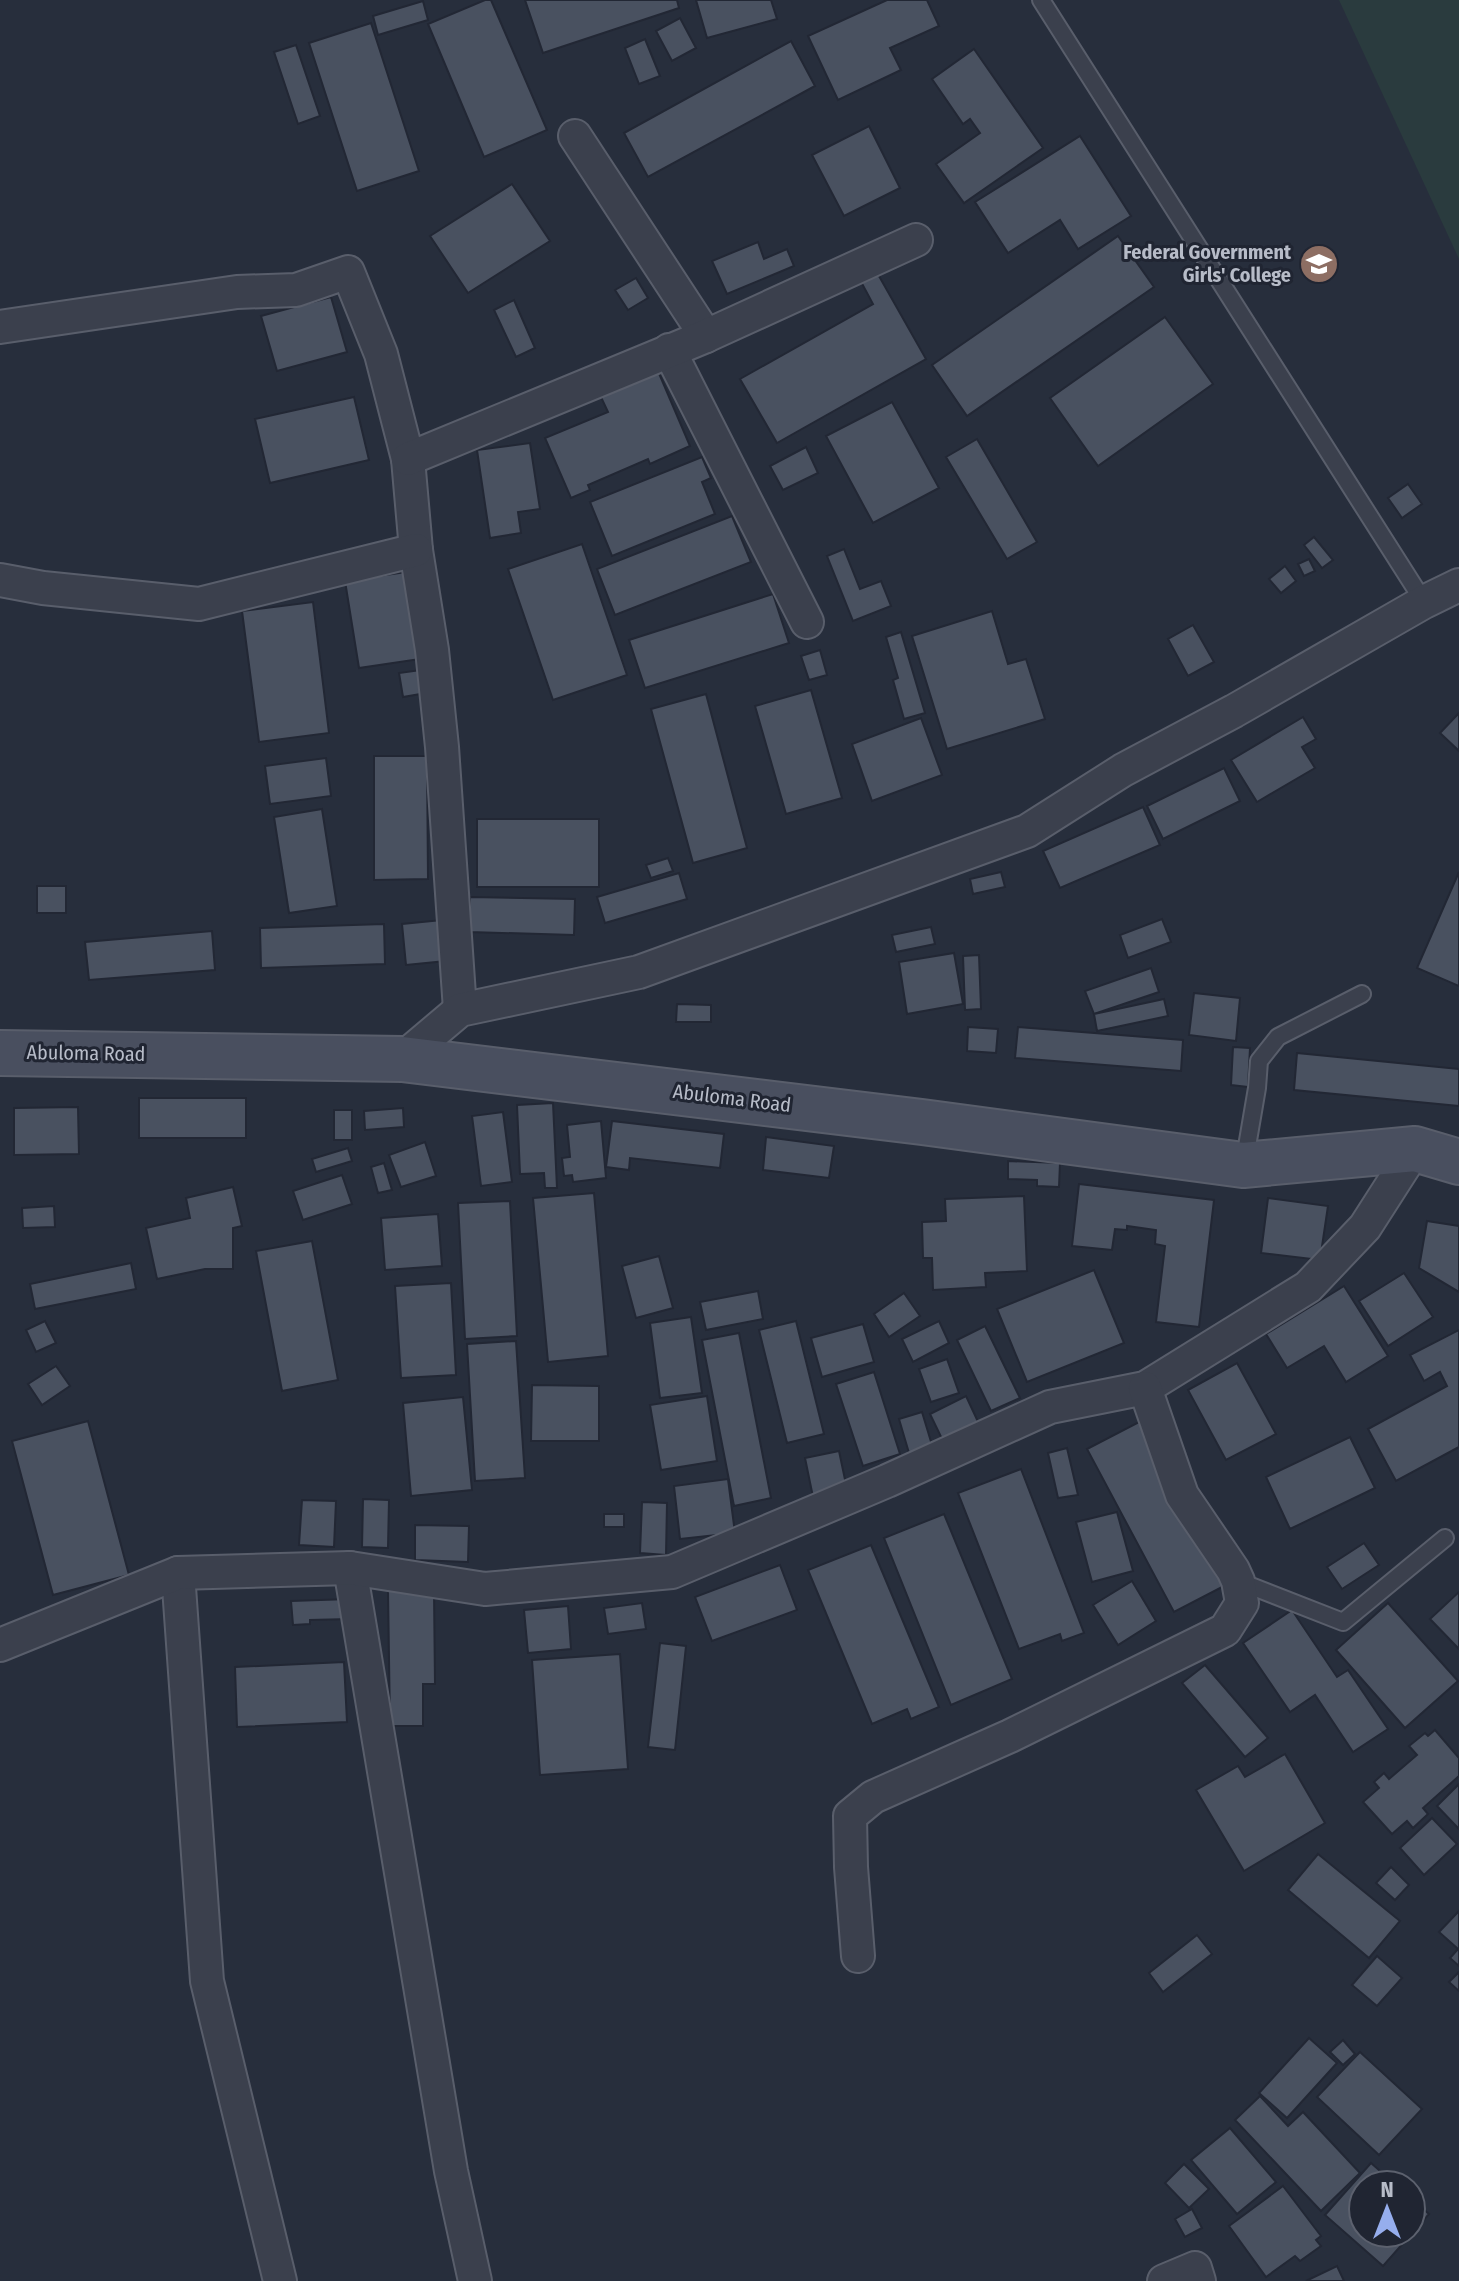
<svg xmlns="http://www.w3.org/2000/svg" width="1459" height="2281" font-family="'Fira Sans Condensed',sans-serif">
<rect width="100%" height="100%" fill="#272e3c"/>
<!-- green -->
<path fill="#2a3b3e" d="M1339,0h120v259z"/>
<!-- building -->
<g fill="#495160" stroke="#222734" stroke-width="2">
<path d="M485,0h6l56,130 -63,27 -56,-133z"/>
<path d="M525,0h152l2,8 -136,45z"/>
<path d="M696,0h75l6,19 -70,19z"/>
<path d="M887,0h40l12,26 -49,22 11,22 -63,30 -30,-64z"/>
<path d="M423,1l5,19 -50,15 -5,-19z"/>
<path d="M680,18l16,30 -24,13 -16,-30z"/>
<path d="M371,23l48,148 -62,20 -48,-148z"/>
<path d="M645,39l15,37 -21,8 -14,-36z"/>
<path d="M791,41l24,45 -167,91 -24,-44z"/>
<path d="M296,45l24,71 -22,8 -24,-72z"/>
<path d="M974,49l69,99 -79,55 -28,-39 44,-31 -10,-14 -7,5 -31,-45z"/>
<path d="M869,126l31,62 -56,28 -32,-61z"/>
<path d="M1080,136l51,80 -53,33 -18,-29 -52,33 -33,-51z"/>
<path d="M512,184l38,57 -82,52 -38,-57z"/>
<path d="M1118,236l36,51 -187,129 -35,-51z"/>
<path d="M758,242l6,17 23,-10 7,17 -67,28 -15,-33z"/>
<path d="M875,269l51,90 -149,84 -37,-64 133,-75 -14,-26z"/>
<path d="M636,278l12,20 -20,12 -13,-20z"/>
<path d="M331,297l16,55 -70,19 -16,-55z"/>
<path d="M514,300l21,48 -19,9 -22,-47z"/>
<path d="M1165,317l48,67 -115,82 -48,-68z"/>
<path d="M658,371l32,75 -40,18 -2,-5 -60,26 2,5 -19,8 -26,-60 63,-26 -8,-17z"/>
<path d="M354,397l15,63 -99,23 -15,-64z"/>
<path d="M892,402l47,86 -66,35 -47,-87z"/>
<path d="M977,439l60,103 -30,17 -61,-102z"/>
<path d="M530,443l10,66 -22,3 3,21 -31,5 -13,-88z"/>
<path d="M806,447l12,26 -35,17 -13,-24z"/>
<path d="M702,457l9,21 -9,4 13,32 -103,42 -22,-54z"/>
<path d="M1408,484l14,20 -20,14 -14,-20z"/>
<path d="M732,516l19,46 -136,53 -18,-46z"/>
<path d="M1314,537l19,23 -11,8 -18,-23z"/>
<path d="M582,544l45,131 -74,25 -45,-131z"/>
<path d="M844,549l16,40 21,-8 10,25 -38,15 -26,-65z"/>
<path d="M1309,559l6,12 -11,5 -6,-12z"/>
<path d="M1285,566l11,15 -15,12 -12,-14z"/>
<path d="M406,572l14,87 -61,9 -14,-87z"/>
<path d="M773,594l16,49 -144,45 -16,-48z"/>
<path d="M313,602l16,131 -70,9 -17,-131z"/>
<path d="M992,611l16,53 18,-5 19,60 -98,30 -35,-113z"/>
<path d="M1193,625l21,37 -26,14 -20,-37z"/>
<path d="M901,632l24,81 -21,6 -11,-39 5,-2 -12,-41z"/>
<path d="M820,650l7,25 -18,5 -8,-24z"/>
<path d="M428,669l4,23 -29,5 -4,-24z"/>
<path d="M811,690l31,108 -56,16 -31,-108z"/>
<path d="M706,694l41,154 -54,15 -42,-154z"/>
<path d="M1459,713v38l-19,-18z"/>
<path d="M1303,717l13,22 -14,8 13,21 -58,34 -26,-42z"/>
<path d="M921,718l21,57 -70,26 -20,-57z"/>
<path d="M374,756h53l1,123 -54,1z"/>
<path d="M326,758l5,38 -61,8 -5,-38z"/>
<path d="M1224,768l16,33 -77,38 -16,-33z"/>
<path d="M1143,807l17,38 -100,43 -17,-37z"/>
<path d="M322,809l15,97 -48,7 -15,-96z"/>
<rect x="477" y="819" width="122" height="68"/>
<path d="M668,858l5,13 -22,7 -5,-13z"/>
<path d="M1001,872l4,15 -32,7 -3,-15z"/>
<path d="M1459,872v114l-42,-18z"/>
<path d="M679,873l8,26 -82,24 -8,-26z"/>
<rect x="37" y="886" width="29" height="27"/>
<path d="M470,897l105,2 -1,36 -105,-3z"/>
<path d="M1162,919l9,23 -43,16 -8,-23z"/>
<path d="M442,920l4,41 -40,4 -4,-41z"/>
<path d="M384,924l1,40 -124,4 -1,-40z"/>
<path d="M931,927l4,17 -39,8 -4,-17z"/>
<path d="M212,931l3,39 -126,10 -4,-38z"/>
<path d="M954,953l9,51 -56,10 -8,-52z"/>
<path d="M979,955l2,54 -16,1 -2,-54z"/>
<path d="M1151,968l8,24 -65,22 -9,-23z"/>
<path d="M1194,993l46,5 -4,43 -47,-6z"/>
<path d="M1164,999l4,17 -71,15 -3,-17z"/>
<path d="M677,1004l34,1v17h-35z"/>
<path d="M968,1027l30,2 -2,24 -29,-2z"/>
<path d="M1018,1027l165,13 -2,31 -166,-13z"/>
<path d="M1233,1047l17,1 -2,39 -17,-2z"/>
<path d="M1297,1053l162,16v37l-165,-16z"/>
<rect x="139" y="1098" width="107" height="40"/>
<path d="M553,1103l4,85h-12l-1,-15 -24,1 -3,-69z"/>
<path d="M78,1107l1,47 -65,1v-47z"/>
<path d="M403,1108l1,19 -39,3 -1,-19z"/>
<rect x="334" y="1110" width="18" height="30"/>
<path d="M503,1112l9,70 -31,4 -9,-70z"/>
<path d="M601,1121l5,57 -33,4 -1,-7 -8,1 -2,-18 8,-1 -3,-32z"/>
<path d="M612,1121l112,13 -4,34 -90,-10 -1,12 -23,-3z"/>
<path d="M766,1137l68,9 -5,32 -66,-8z"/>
<path d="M425,1142l11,34 -35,11 -12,-32z"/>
<path d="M348,1148l4,13 -36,11 -4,-13z"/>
<path d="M1008,1161l52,2 -1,24 -22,-1v-6l-29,-1z"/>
<path d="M384,1163l8,27 -14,3 -7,-26z"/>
<path d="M342,1175l10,29 -49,16 -10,-29z"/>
<path d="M1079,1184l135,16 -15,127 -43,-5 9,-76 -10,-2 1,-14 -29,-4v4l-12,-1 -3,21 -40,-4z"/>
<path d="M233,1187l9,39 -9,2v41h-28l-48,10 -11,-51 44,-10 -4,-20z"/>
<path d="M594,1193l14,163 -60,6 -15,-164z"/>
<path d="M1024,1196l3,75 -42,2 1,14 -53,3 -1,-32h-9l-1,-36 24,-1 -1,-22z"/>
<path d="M1268,1198l60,8 -8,54 -59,-7z"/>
<path d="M510,1201l7,135 -52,3 -7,-136z"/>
<path d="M54,1206l1,21 -32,1 -1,-20z"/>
<path d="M438,1214l4,52 -57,4 -4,-52z"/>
<path d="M1427,1221l32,5v66l-40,-24z"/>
<path d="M312,1241l26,139 -56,11 -26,-140z"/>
<path d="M659,1256l14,52 -37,10 -14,-52z"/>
<path d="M131,1263l5,26 -101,20 -5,-25z"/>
<path d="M1094,1270l30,73 -97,39 -30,-73z"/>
<path d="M1404,1273l29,44 -45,29 -29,-45z"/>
<path d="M451,1283l5,92 -55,3 -6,-92z"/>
<path d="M1344,1286l44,70 -42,26 -22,-36 -37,22 -21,-34z"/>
<path d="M758,1291l5,28 -57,11 -6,-28z"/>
<path d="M904,1293l16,23 -31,21 -15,-23z"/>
<path d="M691,1317l11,76 -42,5 -10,-75z"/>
<path d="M45,1321l11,22 -20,9 -10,-22z"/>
<path d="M796,1321l28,113 -37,9 -28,-113z"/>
<path d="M939,1321l10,22 -36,19 -11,-23z"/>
<path d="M863,1324l11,38 -52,15 -11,-39z"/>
<path d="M985,1326l35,72 -29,13 -34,-71z"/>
<path d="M1459,1330v117l-63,34 -28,-52 79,-43 -7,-14 -16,9 -14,-26z"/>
<path d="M739,1333l32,165 -37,8 -32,-166z"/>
<path d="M516,1341l9,137 -50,3 -8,-137z"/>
<path d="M947,1359l12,34 -28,9 -12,-33z"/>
<path d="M1237,1363l39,71 -50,26 -38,-70z"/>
<path d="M56,1366l14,20 -28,19 -14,-21z"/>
<path d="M874,1372l26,82 -37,12 -27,-82z"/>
<path d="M532,1385l67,1v55h-68z"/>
<path d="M707,1396l10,65 -56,9 -11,-65z"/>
<path d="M966,1396l14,30 -36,17 -14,-29z"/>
<path d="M463,1397l9,93 -61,6 -8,-93z"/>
<path d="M922,1412l10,33 -23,8 -10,-34z"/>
<path d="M88,1421l41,154 -76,20 -41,-154z"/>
<path d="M1139,1422l87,163 -52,27 -87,-163z"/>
<path d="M1350,1437l25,51 -85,41 -24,-52z"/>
<path d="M1067,1448l11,47 -20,3 -10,-45z"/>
<path d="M839,1451l8,38 -34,8 -8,-39z"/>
<path d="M1021,1469l63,164 -22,8 -2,-7 -41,15 -61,-156z"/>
<path d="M728,1479l7,54 -55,6 -6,-53z"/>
<path d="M363,1499l26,1 -1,48 -26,-1z"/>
<path d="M302,1500l34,1 -2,46 -35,-2z"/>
<path d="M642,1502l25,1 -1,52 -26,-2z"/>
<path d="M1117,1512l16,59 -41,11 -16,-60z"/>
<rect x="604" y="1514" width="20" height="13"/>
<path d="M944,1514l68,165 -61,26 -67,-167z"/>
<path d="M415,1525l54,1 -1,36 -53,-2z"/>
<path d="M1364,1543l15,22 -37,24 -15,-22z"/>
<path d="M871,1545l68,162 -28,12 -4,-10 -35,15 -64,-154z"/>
<path d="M780,1565l17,45 -85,31 -17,-44z"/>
<path d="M1132,1581l24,40 -38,24 -25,-40z"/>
<path d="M388,1591h46l1,93h-12v42h-33z"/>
<path d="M1459,1592v57l-29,-30z"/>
<path d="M350,1599l1,20 -41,1v4l-17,1 -2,-24z"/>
<path d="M642,1603l4,26 -38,5 -4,-26z"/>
<path d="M1388,1603l70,78 -53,47 -69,-78z"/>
<path d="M568,1606l3,43 -43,4 -4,-43z"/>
<path d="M1292,1610l45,67 11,-7 40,59 -35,23 -38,-57 -25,17 -47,-69z"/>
<path d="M660,1643l26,3 -11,104 -27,-3z"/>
<path d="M620,1654l8,115 -88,6 -8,-115z"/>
<path d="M344,1662l3,60 -110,5 -2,-60z"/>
<path d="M1205,1665l63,73 -23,19 -63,-74z"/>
<path d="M1435,1730l24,28v18l-36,32 5,6 -15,14 -6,-7 -15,13 -29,-32 16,-14 -5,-6 10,-9 5,6 28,-24 -8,-9 16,-13 3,3z"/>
<path d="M1285,1754l40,69 -81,48 -48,-81 42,-24 7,11z"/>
<path d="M1459,1784v45l-22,-23z"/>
<path d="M1432,1818l25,26 -33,31 -24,-27z"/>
<path d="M1318,1854l82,67 -31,37 -81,-68z"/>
<path d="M1391,1867l18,18 -14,15 -19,-17z"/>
<path d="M1459,1911v55l-9,-8 8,-9 -19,-17z"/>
<path d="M1197,1935l15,19 -49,38 -14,-19z"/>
<path d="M1377,1956l25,22 -25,28 -25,-21z"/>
<path d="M1459,1972v19l-10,-9z"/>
<path d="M1309,2038l28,25 -50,55 -28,-25z"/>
<path d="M1343,2040l12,14 -12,11 -13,-13z"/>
<path d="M1360,2052l62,57 -43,46 -62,-58z"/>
<path d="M1260,2096l28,30 15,-14 57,61 -39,38 -86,-91z"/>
<path d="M1230,2128l46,54 -39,32 -46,-54z"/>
<path d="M1371,2163l25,22h-33v48h48v-35l18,16 -46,52 -58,-51z"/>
<path d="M1184,2164l25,25 -20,19 -24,-25z"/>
<path d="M1283,2186l38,50 -5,4 5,6 -21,15 -5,-5 -29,21 -37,-51z"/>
<path d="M1192,2209l10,19 -17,9 -10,-18z"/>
<path d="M1337,2266l7,15h-38z"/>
</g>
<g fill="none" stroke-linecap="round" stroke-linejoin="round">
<defs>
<g id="lane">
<path d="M1041,0l383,602"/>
<path d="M1244,1164l13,-76 2,-27 19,-24 84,-43"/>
<path d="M1238,1581l105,41 102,-84"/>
</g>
<g id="street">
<path d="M575,136l131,200"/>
<path d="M0,327l237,-35 59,-2 52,-18 33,82 27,105 8,91 16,100 10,97 18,263"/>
<path d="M669,350l138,272"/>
<path d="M408,459l298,-123 210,-96"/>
<path d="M0,580l43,8 156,16 217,-54"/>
<path d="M402,1059l58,-49 179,-38 388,-141 96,-61 111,-59 190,-109 35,-17"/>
<path d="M350,1568l101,603 24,110"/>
<path d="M178,1573l29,408 73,300"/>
<path d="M0,1645l178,-72 172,-5 135,21 187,-17 215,-91 163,-74 95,-19 163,-101 57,-60 50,-78"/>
<path d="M858,1956l-7,-89 -1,-51 23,-19 137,-61 215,-106 17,-27 -4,-22 -5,-11 -51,-75 -37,-107"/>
<path d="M1164,2281l31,-13 4,13"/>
</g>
<path id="secondary" d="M0,1053l402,6 520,63 321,43 172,-16 44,13"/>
</defs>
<!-- lane casing -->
<use href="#lane" stroke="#595e6b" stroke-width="20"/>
<!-- street casing -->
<use href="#street" stroke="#595e6b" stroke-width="36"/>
<!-- secondary casing -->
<use href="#secondary" stroke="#595e6b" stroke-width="48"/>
<!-- lane -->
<use href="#lane" stroke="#3b404d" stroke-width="16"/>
<!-- street -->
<use href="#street" stroke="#3b404d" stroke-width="32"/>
<!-- secondary -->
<use href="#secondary" stroke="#494f5f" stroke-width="44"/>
</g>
<!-- icons -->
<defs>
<symbol id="university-disc" viewBox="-11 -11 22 22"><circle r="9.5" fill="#8d6e63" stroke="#202532"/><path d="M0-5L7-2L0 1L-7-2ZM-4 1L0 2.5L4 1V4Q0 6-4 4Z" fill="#fff"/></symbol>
</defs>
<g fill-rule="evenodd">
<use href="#university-disc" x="1297" y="242" width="44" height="44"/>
</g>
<g text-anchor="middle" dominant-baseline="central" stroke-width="6" stroke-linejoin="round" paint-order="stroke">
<!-- poi labels -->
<g font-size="20" font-weight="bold" fill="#b7bcc8" stroke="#202532" text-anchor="end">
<text x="1291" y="252">Federal Government<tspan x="1291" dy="23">Girls' College</tspan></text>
</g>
<!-- street labels -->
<g font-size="20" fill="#b7bcc8" stroke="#202532">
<text transform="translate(86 1053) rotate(1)">Abuloma Road</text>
<text transform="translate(732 1098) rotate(7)">Abuloma Road</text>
</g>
</g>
<!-- north arrow -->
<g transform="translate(1387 2209)"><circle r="38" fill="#202532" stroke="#5c616e" stroke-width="2"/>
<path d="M0-6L14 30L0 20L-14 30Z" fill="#96aeed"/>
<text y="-12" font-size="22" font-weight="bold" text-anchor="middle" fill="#b7bcc8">N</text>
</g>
</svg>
